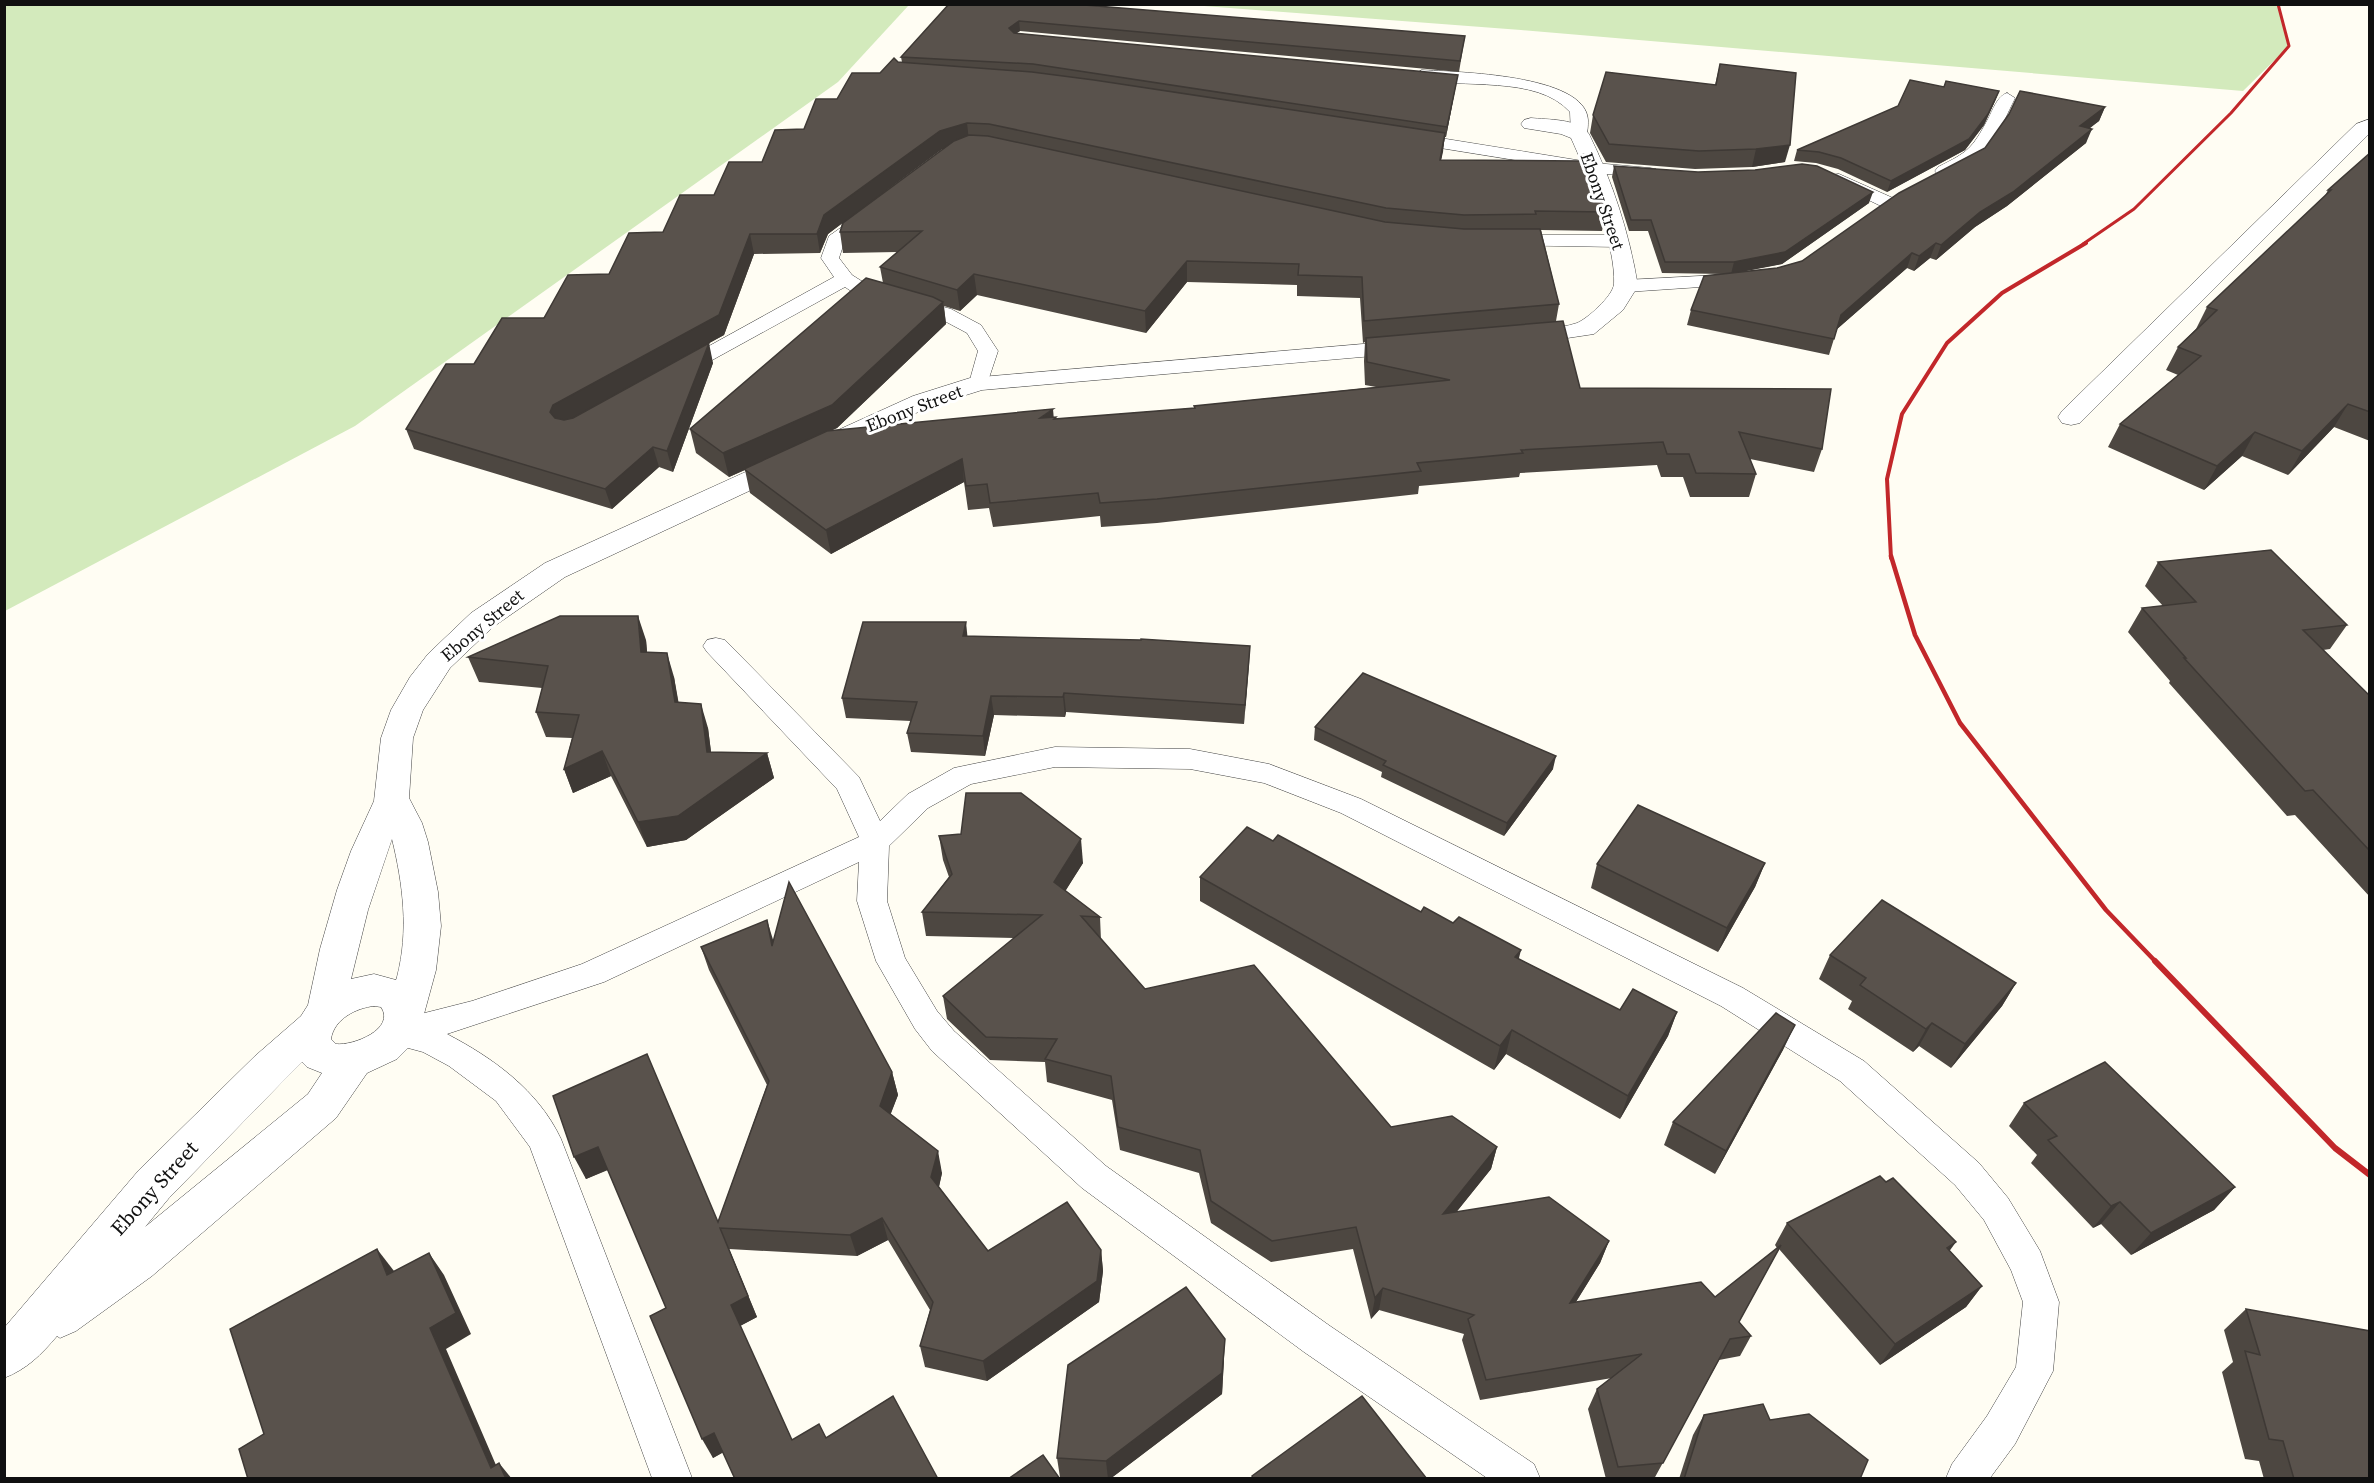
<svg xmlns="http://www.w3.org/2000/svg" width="2374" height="1483" font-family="'Source Serif 4',serif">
<rect width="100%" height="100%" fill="#fffdf3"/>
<!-- green -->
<g fill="#d3eabc">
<path d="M5,5h904l-71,77 -483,344 -350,185z"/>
<path d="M2278,5l11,41 -46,45 -722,-61 -330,-25z"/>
</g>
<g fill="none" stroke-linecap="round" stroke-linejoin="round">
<defs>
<g id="service">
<path d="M1422,70c33,2 164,4 166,50 0,6 0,12 -3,18h-12l-2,-4 -1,-22c-34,-38 -108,-22 -154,-34l-2,-3z"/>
<path d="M2007,93l8,5c-16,32 -21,54 -54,71 -8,4 -14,8 -23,6l-3,-4 3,-4c30,-15 34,-18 50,-48 5,-9 9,-23 19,-26z"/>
<path d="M1409,133l186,30 55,5 6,1 3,4 -3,4 -6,1 -55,-5 -192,-31 -2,-4z"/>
<path d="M1839,174l54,24 3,4 -3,4h-12l-48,-23 -3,-4 3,-4z"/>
<path d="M869,211l6,1 3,4 -34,27 -5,15 13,17 19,12 80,22 30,16 17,26 -12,36 -7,2 -7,-2 -3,-4 9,-32 -11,-18 -30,-16 -80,-22 -12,-8 -160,88 -7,2 -7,-2 -3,-4 3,-4 163,-90 -13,-19 8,-22 34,-24z"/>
<path d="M1506,235h113l7,2 2,4 -2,4 -7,2 -120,-2 -2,-4 2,-4z"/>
<path d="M1738,274l7,2 3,4 -3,4 -119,8 -7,-2 -3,-4 3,-4 7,-2z"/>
<path d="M716,638l9,2 134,137 21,44 28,-27 46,-26 101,-21 135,2 79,15 92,35 382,189 121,73 115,102 29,35 32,53 19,51 -6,69 -38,73 -25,34h-44l6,-14 35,-48 29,-49 7,-65 -12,-32 -27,-50 -29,-35 -115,-104 -119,-75 -380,-193 -77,-30 -74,-14 -135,-2 -84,17 -43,24 -39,38 -2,55 18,57 32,53 17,20 152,135 224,160 204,138 6,14h-53l-183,-126 -222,-164 -150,-137 -17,-22 -39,-68 -19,-60 2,-39 -255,120 -157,52c46,24 91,56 114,105l131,339h-40l-122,-331 -34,-46 -47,-35 -26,-14 -37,-10 -5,-9 5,-9 11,-4 75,-19 110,-37 277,-127 -22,-48 -130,-137 -4,-6 4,-6z"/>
</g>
<g id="minor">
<path d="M1531,118c17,2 47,0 58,16 24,49 40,98 49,152l-15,24 -29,24 -73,11 -9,-2 -3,-5 3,-5c21,-5 45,-3 65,-10 10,-4 36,-27 37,-39 2,-39 -27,-111 -43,-146l-10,-4 -37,-6 -3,-4 3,-4z"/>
<path d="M2370,119v14l-290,290 -9,2 -9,-2 -4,-6 4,-6 294,-287z"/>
<path d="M1410,340l9,2 3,5 -3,5 -437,38 -51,16 -366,171 -72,50 -43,41 -27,42 -10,28 -4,60 13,25 6,19 10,50 3,34 -5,44 -15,55 -9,19 -15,15 -30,14 -31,45 -184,158 -76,55 -16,7 -3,-2c-16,19 -30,33 -53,42v-50l135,-158 116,-114 46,-40 7,-11 12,-56 17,-59 14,-39 23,-50 7,-63 10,-28 19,-33 18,-23 43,-41 74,-50 368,-167 57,-18zM392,839c11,45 17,92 5,138l-1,3 -22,-6 -23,5 17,-69zM374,1006l7,1c15,22 -28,39 -45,37l-5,-5c3,-20 25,-31 43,-33zM302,1062l5,5 15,6 -14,21 -163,133 24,-29z"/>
</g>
</defs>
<!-- service casing -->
<use href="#service" stroke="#434343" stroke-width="1"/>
<!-- minor casing -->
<use href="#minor" stroke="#434343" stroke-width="1"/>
<!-- service -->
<use href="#service" fill="#fff" fill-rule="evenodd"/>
<!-- minor -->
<use href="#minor" fill="#fff" fill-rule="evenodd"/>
<!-- rail-far3 -->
<path stroke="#c2272a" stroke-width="3" d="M2083,244l51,-35 97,-96 58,-67 -11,-42"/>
<!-- rail-far2 -->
<path stroke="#c2272a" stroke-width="4" d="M1891,558l-4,-79 15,-65 45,-71 55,-50 84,-50"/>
<!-- rail-far1 -->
<path stroke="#c2272a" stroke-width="4.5" d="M1891,556l24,79 45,88 146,187 50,52"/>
<!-- rail -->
<path stroke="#c2272a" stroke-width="6" d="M2155,961l180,187 35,27"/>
</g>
<!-- wall -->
<g fill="#4d4741" fill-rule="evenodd">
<path d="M949,4l516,32 -6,36 -439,-41 -4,2 440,52 -10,52h-1l-4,23 165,52 -4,19 -61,-1 18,74 -3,17 24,67 242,61 -8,23 -64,-13 6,15 -7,23h-59l-7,-20h-22l-4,-12 -137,8 -1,4 -100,9 -1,8 -261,29 -56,4 -1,-11 -107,11 -4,-19 -21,2 -4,-28 -133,72 -81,-61 -5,-23 -16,7 -33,-24 -6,-24 193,-146 -3,-16 17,-15 -54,1 -3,-21 2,-9 -14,11 -8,19 -66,1 -30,81 -24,13 13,15 -40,109 -14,-5 -47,42 -198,-60 -8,-20 68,-65 135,-90 54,-42 99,-70 42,-33 33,-30 61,-37h4l-1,-5zM942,149h2l-63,45zM1187,282l110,3v11l63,2 3,45 2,-1 -1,19 1,24 11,2 -182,19v2l-138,11 -2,-2 -224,14 7,-3 109,-104 -2,-18 16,5 17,-16 169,38z"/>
<path d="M1720,64l65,98 -33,5 -57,2 -89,-7 -16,-29 3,-18 122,-30z"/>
<path d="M1944,87l55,4 -4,10 -11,24 -19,25 -78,42 -49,-23 -22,-6 -22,-2 3,-11z"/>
<path d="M2105,107l-6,14 -10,7 -3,15 -79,63 -32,21 -39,33 -6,-2 -16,13 -7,-3 -70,61 -8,26 -142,-30 4,-15 33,-36 -62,-1 -14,-42h-19l-17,-54 2,-11 255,37 -87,61 -43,8 38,-4 25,-7z"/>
<path d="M2370,153v288l-36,-14 -46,48 -46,-19 -38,34 -96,-43 12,-23 58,-49 -12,-5 12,-23 18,-18 11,-22 118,-111 3,-6z"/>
<path d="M2158,562l189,63 -17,24 -7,1 47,46v201l-75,-82 -8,1 -118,-133 1,-2 -42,-49 14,-24 21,-2 -18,-20z"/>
<path d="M968,636l282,10 -6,78 -178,-12 -1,5 -71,-2 -9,41 -74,-4 -4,-19 4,-12 -65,-3 -4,-20z"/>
<path d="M646,640l1,12 27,25 4,25 30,26 3,24 56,1 7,25 -88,62 -39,7 -36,-71 -38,17 -9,-24 8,-31 -26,-1 -10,-25 6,-24 -63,-6 -11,-25z"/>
<path d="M1315,727l238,42 -49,67 -123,-59 1,-5 -68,-32z"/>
<path d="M939,836l144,27 -18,28 35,26 1,23 44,49 246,138 106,20 -6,22 -34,42 152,30 -9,22 -24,39 139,-5 62,-49 -2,-3 12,-22 163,28 32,35 -16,21 -86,58 -101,-116 -40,73 12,14 -11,20 -21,4 -65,119h-48l-18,-70 9,-20 15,-11 -132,22 -18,-60 2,-6 -85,-24 -8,9 -18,-70 -82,13 -60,-39 -12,-50 -79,-23 -8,-50 -65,-18 -2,-20 -55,-2 -43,-41 -4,-23 71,-58 -88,-2 -4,-24 27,-35 -6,-17z"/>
<path d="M1273,841l246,118 101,51 57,2 -9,24 -48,83 -114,-65 -12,16 -294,-169v-24z"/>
<path d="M1765,863l-10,24 -37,65 -127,-64 6,-24z"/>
<path d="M773,942l119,130 6,23 -8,20 52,58 -3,14 49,64 113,-1 2,21 -4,31 -112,79 -62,-14 -5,-21 10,-36 -42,-70 -31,16 -128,-7 28,68 -17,9 52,114 34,-2 112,41 -215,-27 -10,6 -47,-150 -58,-138 -22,9 -33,-83 165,126 49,-137 -58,-115 -8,-23z"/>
<path d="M1830,955l186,28 -14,23 -51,62 -32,-22 -6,6 -65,-43 4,-8 -33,-22z"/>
<path d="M1784,1048l-69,126 -51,-29 9,-23z"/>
<path d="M2024,1103l211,84 -21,23 -83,45 -30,-31 -8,4 -62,-65 6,-8 -28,-29z"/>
<path d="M2246,1309l124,170h-106l-5,-18 -14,-2 -23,-87 11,-10 -9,-32z"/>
<path d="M1224,1360l-2,34 -112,85h-30l-20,-2 -3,-19z"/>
<path d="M1704,1415l66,5 90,59h-181l14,-44z"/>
</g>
<!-- shaded-wall -->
<g fill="#3e3935">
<path d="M1019,21l1,10 -10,7 -1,-10z"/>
<path d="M1458,75l-2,10 -10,52 1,-10z"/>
<path d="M1999,91l-4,10 -11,24 -19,25 -78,42 4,-11z"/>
<path d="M2105,107l-6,14 -24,19 5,-14z"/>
<path d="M967,123l2,18 -27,8 -114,85 -8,19 -3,-19 7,-19 116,-84z"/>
<path d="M2092,129l-6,14 -79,63 -32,21 -39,33 5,-15 39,-33z"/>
<path d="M1445,133l-2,19 -6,26 3,-18z"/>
<path d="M1790,145l-5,17 -33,5 4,-18z"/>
<path d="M1873,192l-4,11 -87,61 -51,10 3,-12z"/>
<path d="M750,234l4,20 -30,81 -164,90 -10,-13 3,-7z"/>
<path d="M1936,243l-6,15 -16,13 5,-15z"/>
<path d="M1912,253l-5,15 -71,62 5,-15z"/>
<path d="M1187,261v21l-41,51 -1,-22z"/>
<path d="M974,274l3,21 -17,16 -3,-21z"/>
<path d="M943,302l3,22 -109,104 -108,49 -6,-24z"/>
<path d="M709,343l4,20 -40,109 -6,-21z"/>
<path d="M2348,404l-14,23 -46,48 14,-24z"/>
<path d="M1053,409l2,23 -15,-14z"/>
<path d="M2255,432l-13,24 -38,34 13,-24z"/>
<path d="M653,447l6,20 -47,42 -7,-20z"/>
<path d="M962,459l2,23 -133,72 -5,-24z"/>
<path d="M638,616l8,24 3,36 -8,-24z"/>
<path d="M966,622l2,20 -5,-6z"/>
<path d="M1250,646l-1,19 -5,59 1,-19z"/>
<path d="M667,653l7,24 9,50 -8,-25z"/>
<path d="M1064,693l2,19 -1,5 -2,-20z"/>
<path d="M991,696l3,19 -9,41 -2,-20z"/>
<path d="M701,704l7,24 6,48 -7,-24z"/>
<path d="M602,751l9,25 -38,17 -9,-24z"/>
<path d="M767,753l7,25 -88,62 -39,7 -9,-25z"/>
<path d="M1556,756l-3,13 -49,67 3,-13z"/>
<path d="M1081,839l2,24 -27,43 -2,-24z"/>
<path d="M1765,863l-10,24 -37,65 9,-24z"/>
<path d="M767,920l7,23 -2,3z"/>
<path d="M1521,950l-6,24v-17z"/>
<path d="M2016,983l-14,23 -51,62 14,-24z"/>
<path d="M1677,1012l-9,24 -48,83 8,-23z"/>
<path d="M1932,1023l-13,23 -6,6 13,-23z"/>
<path d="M1795,1025l-11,23 -69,126 11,-23z"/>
<path d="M1512,1030l-6,24 -12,16 6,-24z"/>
<path d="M892,1072l6,23 -13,34 -5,-23z"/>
<path d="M598,1147l11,22 -23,10 -12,-22z"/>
<path d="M1497,1147l-6,22 -53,66 5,-21z"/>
<path d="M938,1151l4,22 -6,26 -5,-22z"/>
<path d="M2235,1187l-21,23 -83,45 20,-22z"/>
<path d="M2120,1202l-19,22 -8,4 18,-22z"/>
<path d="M882,1218l6,22 -31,16 -7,-21z"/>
<path d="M1609,1241l-9,22 -38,61 8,-21z"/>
<path d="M1956,1242l-16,22 7,-16z"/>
<path d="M377,1249l17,22 9,26 -16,-22z"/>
<path d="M729,1249l28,68 -17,9 -9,-21z"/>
<path d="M1101,1250l2,21 -4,31 -112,79 -4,-20z"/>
<path d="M429,1253l15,22 27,59 -25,15 56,130 -11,-11 -61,-140z"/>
<path d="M1982,1286l-16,21 -86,58 15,-21z"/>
<path d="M1383,1288l-4,22 -8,9 4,-21z"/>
<path d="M1225,1339l-3,55 -112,85h-2l-2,-18z"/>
<path d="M714,1433l10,19 -11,6 -11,-19z"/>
<path d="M499,1463l13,16h-6z"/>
</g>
<!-- building -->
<g fill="#59524c" stroke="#3e3935" stroke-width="1.5">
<path d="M949,4h123l393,32 -5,25 -441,-40 -10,7 5,5 444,42 -11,52 -414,-63 -132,-7z"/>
<path d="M894,58l4,4 134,10 62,8 351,53 -5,27 140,1 2,-7 4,1 20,57 -71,-1 1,3 -72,1 -78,-7 -397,-84 -22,-1 -27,8 -116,84 -7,19h-67l-31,81 -166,90 -3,7 5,6 9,2 9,-2 136,-75 -42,108 -14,-4 -48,42 -199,-60 40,-65h28l28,-46h42l24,-43 41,-1 20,-41 34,-1 17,-37h34l15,-33h33l13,-32 29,-1 12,-30h21l15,-26h28z"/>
<path d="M1720,64l76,9 -6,72 -34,4 -57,2 -90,-7 -16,-29 13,-43 110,13z"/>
<path d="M1910,80l34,7 2,-6 53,10 -11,23 -19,25 -78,42 -50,-23 -22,-6 -22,-2 101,-44z"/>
<path d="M2020,91l85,16 -25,19 12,3 -79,63 -33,20 -39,33 -5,-2 -17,13 -7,-3 -71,62 -7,24 -143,-29 13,-34 73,-8 25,-7 97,-68 86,-45 24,-34z"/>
<path d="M969,135l19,1 397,86 79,7h76l19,75 -195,17 -2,-44 -64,-2 1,-11 -112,-3 -42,50 -171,-37 -17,16 -77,-23 42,-36 -82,1 3,-9 111,-82z"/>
<path d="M2370,153v259l-22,-8 -46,47 -47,-19 -38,34 -97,-42 81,-68 -23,-9 39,-37 -10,-3 124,-117h-3z"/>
<path d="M1802,164l15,2 56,26 -88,60 -51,10h-69l-14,-42h-20l-17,-54 84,6 57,-2z"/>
<path d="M866,278l67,19 10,5 -111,103 -109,48 -33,-24z"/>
<path d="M1563,321l17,67 251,1 -9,60 -83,-17 17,42 -60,-1 -7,-19h-22l-4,-12 -142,8 2,3 -106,10 4,8 -264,28 -57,4 -2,-10 -108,10 -3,-19 -21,2 -4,-27 -136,71 -82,-61 83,-38 226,-22 -13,9 16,-1 -2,2 141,-11 -1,-2 256,-26 -83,-18 -1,-24z"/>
<path d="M2271,550l76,75 -44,5 67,66v155l-57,-61 -8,1 -121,-133h2l-44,-50 54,-6 -38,-40z"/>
<path d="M560,616h78l3,36 26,1 8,49 26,2 6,48 60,1 -89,63 -40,6 -36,-71 -38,18 15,-54 -43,-3 12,-46 -80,-9z"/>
<path d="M863,622h103l-3,14 178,4v-1l109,7 -5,59 -181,-12 -1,4 -72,-1 -8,40 -76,-3 10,-31 -75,-4z"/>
<path d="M1363,673l193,83 -49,67 -124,-58 3,-4 -71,-34z"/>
<path d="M966,793h55l60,46 -27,43 46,35 -19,-1 64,73 109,-24 137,162 61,-11 45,31 -54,67 106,-17 60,44 -39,62 131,-21 14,15 66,-52 -42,77 12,14 -21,3 -67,124 -45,4 -21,-78 45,-35 -156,26 -18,-61 6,-4 -91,-27 -8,10 -19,-71 -84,14 -61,-40 -11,-51 -82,-23 -7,-51 -66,-17 12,-20 -71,-2 -43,-41 99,-81 -120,-3 30,-38 -13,-38 22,-2z"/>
<path d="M1638,805l127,58 -38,65 -130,-64z"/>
<path d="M1247,827l26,14 5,-6 143,77 3,-5 29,16 6,-6 62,33 -6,7 105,53 13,-21 44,23 -49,84 -116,-66 -12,16 -300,-169z"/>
<path d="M789,882l103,190 -12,34 58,45 -7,26 57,74 79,-49 34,48 -4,31 -114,80 -63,-15 13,-44 -51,-84 -32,17 -130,-7 28,68 -17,9 61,135 27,-16 7,14 67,-42 45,83h-203l-21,-46 -12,6 -52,-123 16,-8 -68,-161 -24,10 -21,-61 94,-42 71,168 51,-141 -68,-134 66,-27 5,26z"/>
<path d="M1882,900l134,83 -51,61 -33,-21 -6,6 -66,-44 6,-7 -36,-23z"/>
<path d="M1776,1013l19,12 -69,126 -53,-29z"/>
<path d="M2105,1062l130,125 -84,46 -31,-31 -9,4 -63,-66 9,-4 -33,-33z"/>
<path d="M1880,1176l6,6 7,-4 63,64 -9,6 35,38 -87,58 -108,-121z"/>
<path d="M377,1249l10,26 42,-22 27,60 -26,15 61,140 8,-5 7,16h-258l-9,-30 25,-15 -34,-105z"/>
<path d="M1186,1287l39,52 -3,34 -116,88 -49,-3 11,-93z"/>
<path d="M2246,1309l124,22v148h-76l-11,-38 -14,-2 -24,-88 15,4z"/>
<path d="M1362,1396l65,83h-174l-1,-3z"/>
<path d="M1763,1404l7,16 39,-6 59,46 -8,19h-176l20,-64z"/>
<path d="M1043,1455l17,24h-52z"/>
</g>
<g text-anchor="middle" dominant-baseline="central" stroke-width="6" stroke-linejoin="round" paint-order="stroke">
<!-- street labels -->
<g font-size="18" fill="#101010" stroke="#fff">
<text transform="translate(1603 201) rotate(71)">Ebony Street</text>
<text transform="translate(914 408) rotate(-21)">Ebony Street</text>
<text transform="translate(482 625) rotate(-40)">Ebony Street</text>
</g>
<!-- near-street labels -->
<g font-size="21" fill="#101010" stroke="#fff">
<text transform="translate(154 1188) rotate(-48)">Ebony Street</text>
</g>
</g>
<!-- border -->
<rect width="2374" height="1483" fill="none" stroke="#101010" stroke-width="12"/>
</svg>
